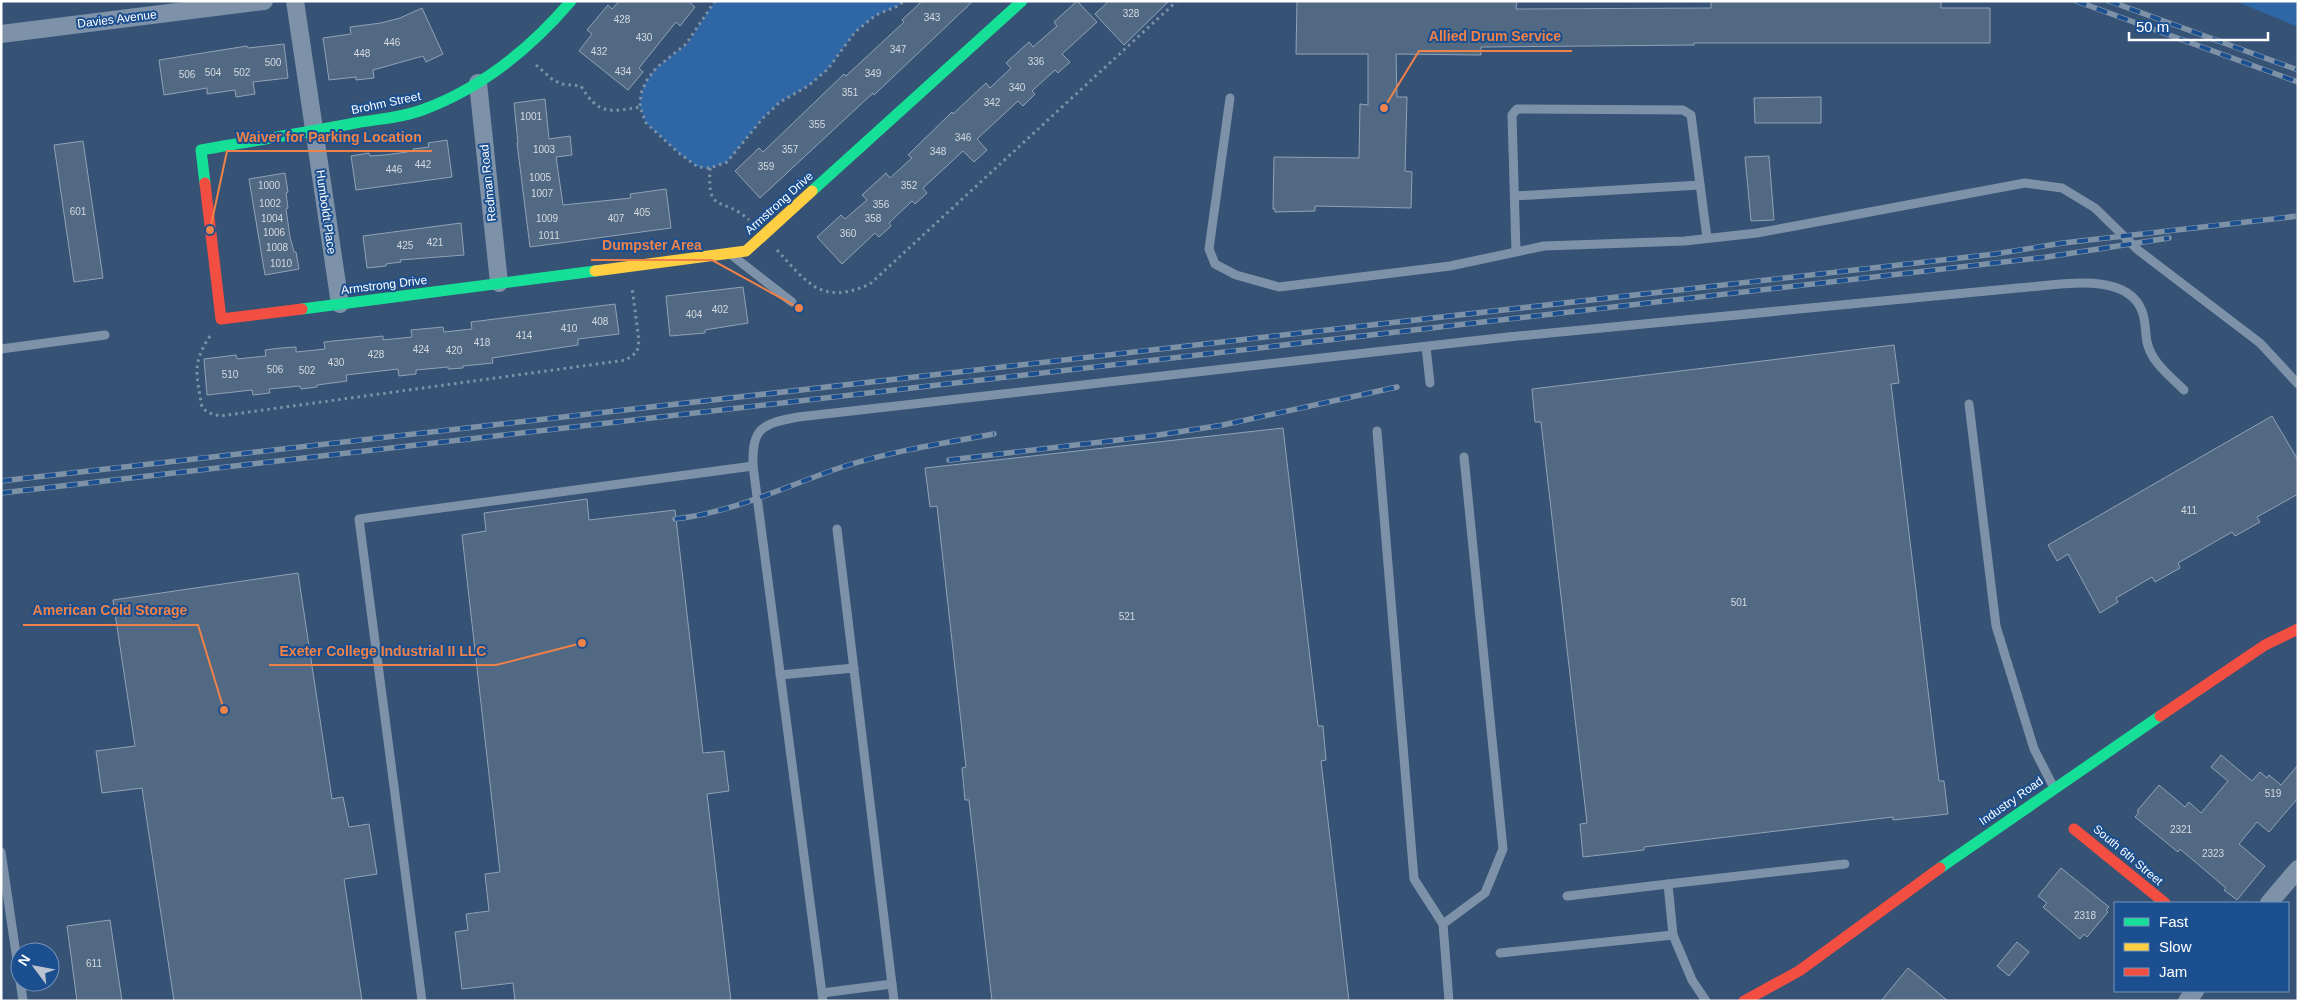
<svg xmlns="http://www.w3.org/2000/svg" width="2299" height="1002" font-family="Arial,sans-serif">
<rect width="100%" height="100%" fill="#365274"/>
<!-- green -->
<g fill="#2f66a5">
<path d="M715,1h189l-6,5 -22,9 -21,17 -27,37 -20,17 -28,16 -17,16 -36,44 -17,6 -12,-1 -18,-13 -34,-31 -6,-16 1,-14 6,-13 9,-12 31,-24z"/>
<path d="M2235,1h63v26z"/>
</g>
<!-- building -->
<g fill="#526984" stroke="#92a2b6">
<path d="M619,1h69l7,6 -15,19 -4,-4 -37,46 4,4 -15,18 -49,-39 13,-17 -5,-4 21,-25 4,4z"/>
<path d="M922,1h51l-99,94 -1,-2 -113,105 -25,-27 24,-23 4,4 81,-78 2,2 58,-54 -2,-2z"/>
<path d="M1077,1l20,21 -35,32 8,8 -12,11 -3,-3 -12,11 -11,10 3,3 -12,12 -5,-5 -41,38 10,11 -13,12 -11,-11 -40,37 4,5 -12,11 -3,-3 -23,22 2,3 -12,11 -4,-4 -33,31 -25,-27 24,-22 4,4 22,-19 -5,-5 24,-22 4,5 22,-20 -4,-3 44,-43 1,2 33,-31 4,5 21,-20 -5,-5 23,-21 4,5 24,-21 -3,-4z"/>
<path d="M1109,1h60l-45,44 -29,-31z"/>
<path d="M1297,1h220l-1,8 195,-1v-7h230v7h49v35h-296v2l-213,2v8l-85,-1 1,43h10l-2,74 7,1 -1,36 -96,-2v5l-40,1v-3h-2l1,-52 85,1 1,-54 8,1v-51h-72z"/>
<path d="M422,8l21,46 -17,8 -3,-6 -50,14 1,8 -18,2v-3l-27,3 -6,-42 28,-4 -1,-7 31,-4 19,-5z"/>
<path d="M284,44l4,34 -35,4 2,12 -19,3 -1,-7 -28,4v-6l-43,7 -5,-35 88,-14 1,2z"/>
<path d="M1821,97v26h-66l-1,-25z"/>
<path d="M545,99l4,40 21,-3 2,19 -16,2 7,48 68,-7 -1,-4 36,-5 5,39 -141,19 -13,-104h1l-4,-40z"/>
<path d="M447,140l5,37 -96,13 -5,-34 18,-3 1,3 15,-1 29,-4 -1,-2 16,-2 -1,-4z"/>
<path d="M83,141l20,137 -29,4 -20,-137z"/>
<path d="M1769,156l5,64 -23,1 -6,-64z"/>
<path d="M285,173l3,19 -2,1 2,15 -2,1 4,28 4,15h2l3,17 -34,6 -16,-96z"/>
<path d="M461,223l3,32 -64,5 1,2 -15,2v2l-19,2 -4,-32z"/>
<path d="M743,287l5,36 -43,7v3l-35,3 -4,-40z"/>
<path d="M615,304l4,30 -41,5v6l-86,13 1,5 -30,3v2l-15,1v-2l-32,3v4l-17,2 -1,-7 -52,6 1,6 -30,4v2l-16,2 -1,-3 -31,3 1,4 -17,2 -1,-5 -45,5 -3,-36 32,-4 1,4 29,-3 -1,-6 16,-2 15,-1v5l29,-3 -1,-7 59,-6v4l29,-3 -1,-7 32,-3 1,5 28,-3 -1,-7z"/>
<path d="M1894,345l5,38 -8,1 48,397h5l4,33 -55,6v-3l-249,30v3l-61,7 -3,-33 7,-1 -46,-401h-6l-3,-33z"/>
<path d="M2272,416l26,44v34l-41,23 3,5 -25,14 -3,-4 -54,31 2,5 -25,14 -3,-5 -36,21 2,4 -18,11 -32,-59 -11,7 -9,-16z"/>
<path d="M1283,428l35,298h5l3,34 -5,1 28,240h-357l-23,-201h-4l-3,-32 4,-1 -29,-261 -7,1 -5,-39z"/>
<path d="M587,499l2,21 86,-10 28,243 21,-2 5,40 -22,3 24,207h-216l-2,-18 -51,6 -7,-57 13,-2 -2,-16 23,-3 -4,-37 15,-2 -38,-337 24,-4 -2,-18z"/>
<path d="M298,573l34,226 11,-2 6,30 20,-3 8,50 -33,5 18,122h-188l-32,-213 -40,5 -6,-42 39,-5 -22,-146z"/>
<path d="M2221,755l31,26 8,-9 7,6 2,-3 12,10 17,-20v33l-29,34 -12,-10 -18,22 26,22 -28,34 -13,-10 2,-2 -46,-39 -2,3 -43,-35 4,-5 -2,-1 22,-26 26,22 4,-5 12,11 27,-32 -17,-14z"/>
<path d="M2061,868l48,39 -3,3 2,2 -21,25 -3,-3 -4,5 -37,-32 4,-4 -9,-7z"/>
<path d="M110,920l12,81h-45l-10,-75z"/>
<path d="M2017,942l12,10 -20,24 -12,-10z"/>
<path d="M1908,968l40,33h-67z"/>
</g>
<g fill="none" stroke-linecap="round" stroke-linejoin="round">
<!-- path -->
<g stroke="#7d92a8" stroke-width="3" stroke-dasharray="2.5 4" stroke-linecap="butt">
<path d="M715,1l-29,43 -30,24 -9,12 -6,13 -1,14 6,16 34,31 18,13 12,1 17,-6 36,-44 17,-16 28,-16 20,-17 27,-37 21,-17 22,-9 6,-5"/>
<path d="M536,65l17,15 9,4 19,2c17,29 29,26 59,21"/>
<path d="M710,168c-3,49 13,27 39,52"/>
<path d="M777,250c30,33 45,56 93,34l307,-283"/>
<path d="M210,336c-19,29 -13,39 -8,72l7,5 11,3 406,-56 11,-8 2,-11 -7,-54"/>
</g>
<!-- lane -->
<g stroke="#7d92a8" stroke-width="9">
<path d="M1230,98l-21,151 6,15 21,11 43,12 171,-21 94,-20 141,-5 72,-8 268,-50 37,5 33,20 43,42 122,93 38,41"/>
<path d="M1515,196l185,-11"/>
<path d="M1516,252l-4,-137 5,-6 166,1 8,5 16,123"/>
<path d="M734,257l58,45"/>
<path d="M1426,347l4,36"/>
<path d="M1,349l104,-14"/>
<path d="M1969,404l27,222 38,123 19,37"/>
<path d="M1377,431l37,448 29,45 6,77"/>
<path d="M753,466c-1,-39 9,-42 45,-49l710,-80 510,-49c36,-2 108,-19 124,23 4,10 3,21 5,31 4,20 23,34 37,48"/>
<path d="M837,529l57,472"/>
<path d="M780,675l74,-7"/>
<path d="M1,852l22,149"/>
<path d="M1668,884l177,-20"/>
<path d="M1567,896l101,-12 5,51"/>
<path d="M1443,924l42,-31 18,-44 -39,-392"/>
<path d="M1500,953l173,-18 19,45 14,21"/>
<path d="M822,993l70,-9"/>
<path d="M422,1001l-63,-482 394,-53 70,535"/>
</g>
<!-- street -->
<g stroke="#7d92a8" stroke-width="18">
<path d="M295,1l45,303"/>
<path d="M1,34l263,-33"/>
<path d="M478,83l21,200"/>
<path d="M2269,903l29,-34"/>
<path d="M2187,1001l8,-10"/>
</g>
<!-- fast -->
<g stroke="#16e098" stroke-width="11">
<path d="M205,183l-4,-33c51,-9 103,-17 154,-27 22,-4 46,-5 67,-13 60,-22 108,-61 149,-109"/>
<path d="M812,191l210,-190"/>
<path d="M302,309l293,-38"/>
<path d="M1940,868l220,-152"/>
</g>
<!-- slow -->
<path stroke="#ffcf43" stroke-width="11" d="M595,271l151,-20 66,-60"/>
<!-- jam -->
<g stroke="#f24e42" stroke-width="11">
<path d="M205,183l16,136 81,-10"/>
<path d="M2160,716l105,-71 33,-16"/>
<path d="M2074,829l91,74"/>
<path d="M1744,1001l55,-30 141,-103"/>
</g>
<defs>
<g id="rail">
<path d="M2076,1l222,81"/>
<path d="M2109,1l189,69"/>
<path d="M949,460l203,-24 71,-11 174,-38"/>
<path d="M1,481l1994,-227 68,-11 235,-27"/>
<path d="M1,493l2046,-236 122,-19"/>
<path d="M675,519c60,-7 111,-33 167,-52 50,-16 101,-24 152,-33"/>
</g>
</defs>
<!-- rail casing -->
<use href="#rail" stroke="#7e92a7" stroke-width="5.5"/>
<!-- rail -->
<use href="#rail" stroke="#1b4f8f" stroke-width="4" stroke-dasharray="11" stroke-linecap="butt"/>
</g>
<g text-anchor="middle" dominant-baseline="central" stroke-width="4" stroke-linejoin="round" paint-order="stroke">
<!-- number labels -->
<g font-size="10" fill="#d4dae0">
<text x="1131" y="13">328</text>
<text x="932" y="17">343</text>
<text x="622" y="19">428</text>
<text x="644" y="37">430</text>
<text x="392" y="42">446</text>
<text x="898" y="49">347</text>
<text x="599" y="51">432</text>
<text x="362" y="53">448</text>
<text x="1036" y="61">336</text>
<text x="273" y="62">500</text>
<text x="623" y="71">434</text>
<text x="213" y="72">504</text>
<text x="242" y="72">502</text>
<text x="873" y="73">349</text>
<text x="187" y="74">506</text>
<text x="1017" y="87">340</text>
<text x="850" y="92">351</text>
<text x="992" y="102">342</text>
<text x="531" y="116">1001</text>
<text x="817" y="124">355</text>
<text x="963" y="137">346</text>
<text x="544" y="149">1003</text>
<text x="790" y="149">357</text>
<text x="938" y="151">348</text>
<text x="423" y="164">442</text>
<text x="766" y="166">359</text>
<text x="394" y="169">446</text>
<text x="540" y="177">1005</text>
<text x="269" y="185">1000</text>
<text x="909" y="185">352</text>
<text x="542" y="193">1007</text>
<text x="270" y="203">1002</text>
<text x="881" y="204">356</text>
<text x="78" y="211">601</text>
<text x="642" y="212">405</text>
<text x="272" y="218">1004</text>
<text x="547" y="218">1009</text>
<text x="616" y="218">407</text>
<text x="873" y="218">358</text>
<text x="274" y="232">1006</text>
<text x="848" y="233">360</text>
<text x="549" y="235">1011</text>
<text x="435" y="242">421</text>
<text x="405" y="245">425</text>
<text x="277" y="247">1008</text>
<text x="281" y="263">1010</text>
<text x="720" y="309">402</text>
<text x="694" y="314">404</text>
<text x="600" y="321">408</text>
<text x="569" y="328">410</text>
<text x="524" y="335">414</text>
<text x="482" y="342">418</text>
<text x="421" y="349">424</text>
<text x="454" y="350">420</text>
<text x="376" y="354">428</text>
<text x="336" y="362">430</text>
<text x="275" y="369">506</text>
<text x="307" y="370">502</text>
<text x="230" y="374">510</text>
<text x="2189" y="510">411</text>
<text x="1739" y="602">501</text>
<text x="1127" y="616">521</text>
<text x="2273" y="793">519</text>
<text x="2181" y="829">2321</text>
<text x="2213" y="853">2323</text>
<text x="2085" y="915">2318</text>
<text x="94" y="963">611</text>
</g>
<!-- street labels -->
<g font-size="12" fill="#fff" stroke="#1b4f8f">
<text transform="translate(117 19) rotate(-7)">Davies Avenue</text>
<text transform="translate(386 103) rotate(-12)">Brohm Street</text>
<text transform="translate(488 183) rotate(-96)">Redman Road</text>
<text transform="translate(779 203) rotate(-42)">Armstrong Drive</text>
<text transform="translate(326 212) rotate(82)">Humboldt Place</text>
<text transform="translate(384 285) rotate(-7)">Armstrong Drive</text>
<text transform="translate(2011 801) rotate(-35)">Industry Road</text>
<text transform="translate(2128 855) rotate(40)">South 6th Street</text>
</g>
</g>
<!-- callouts -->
<path fill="none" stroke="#ee8249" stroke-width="2" d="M1384 108L1419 51H1572M210 230L227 151H432M799 308L712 260H591M224 710L198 625H23M582 643L496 665H269"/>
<g fill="#ee8249" stroke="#1b4f8f" stroke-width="2">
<circle cx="1384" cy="108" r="5"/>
<circle cx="210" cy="230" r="5"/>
<circle cx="799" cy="308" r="5"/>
<circle cx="224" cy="710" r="5"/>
<circle cx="582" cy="643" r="5"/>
</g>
<g font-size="14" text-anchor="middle" font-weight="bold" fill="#ee8249" stroke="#1b4f8f" stroke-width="4" stroke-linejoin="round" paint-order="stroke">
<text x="1495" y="41">Allied Drum Service</text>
<text x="329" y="142">Waiver for Parking Location</text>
<text x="652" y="250">Dumpster Area</text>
<text x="110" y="615">American Cold Storage</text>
<text x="383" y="656">Exeter College Industrial II LLC</text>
</g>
<!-- border -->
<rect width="2299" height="1002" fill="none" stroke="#ffffff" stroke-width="5"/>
<!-- legend -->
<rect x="2114" y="902" width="175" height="90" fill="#1b4f8f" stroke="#7695bc"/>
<rect x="2124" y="918" width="25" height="8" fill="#16e098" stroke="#7695bc"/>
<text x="2159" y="927" font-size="15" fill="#ffffff">Fast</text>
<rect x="2124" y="943" width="25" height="8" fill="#ffcf43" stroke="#7695bc"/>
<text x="2159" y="952" font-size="15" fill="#ffffff">Slow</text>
<rect x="2124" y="968" width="25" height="8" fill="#f24e42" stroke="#7695bc"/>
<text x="2159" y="977" font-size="15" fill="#ffffff">Jam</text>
<!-- north arrow -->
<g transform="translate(35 967) rotate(302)"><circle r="24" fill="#1b4f8f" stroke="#7695bc"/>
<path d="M0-4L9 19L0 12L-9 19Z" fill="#b9c2ce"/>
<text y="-8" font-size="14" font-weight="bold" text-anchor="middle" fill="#ffffff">N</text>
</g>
<!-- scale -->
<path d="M2129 32v8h139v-8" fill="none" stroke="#ffffff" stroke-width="2.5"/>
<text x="2136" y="32" font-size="15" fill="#ffffff" stroke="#1b4f8f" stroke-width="4" paint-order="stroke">50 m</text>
</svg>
